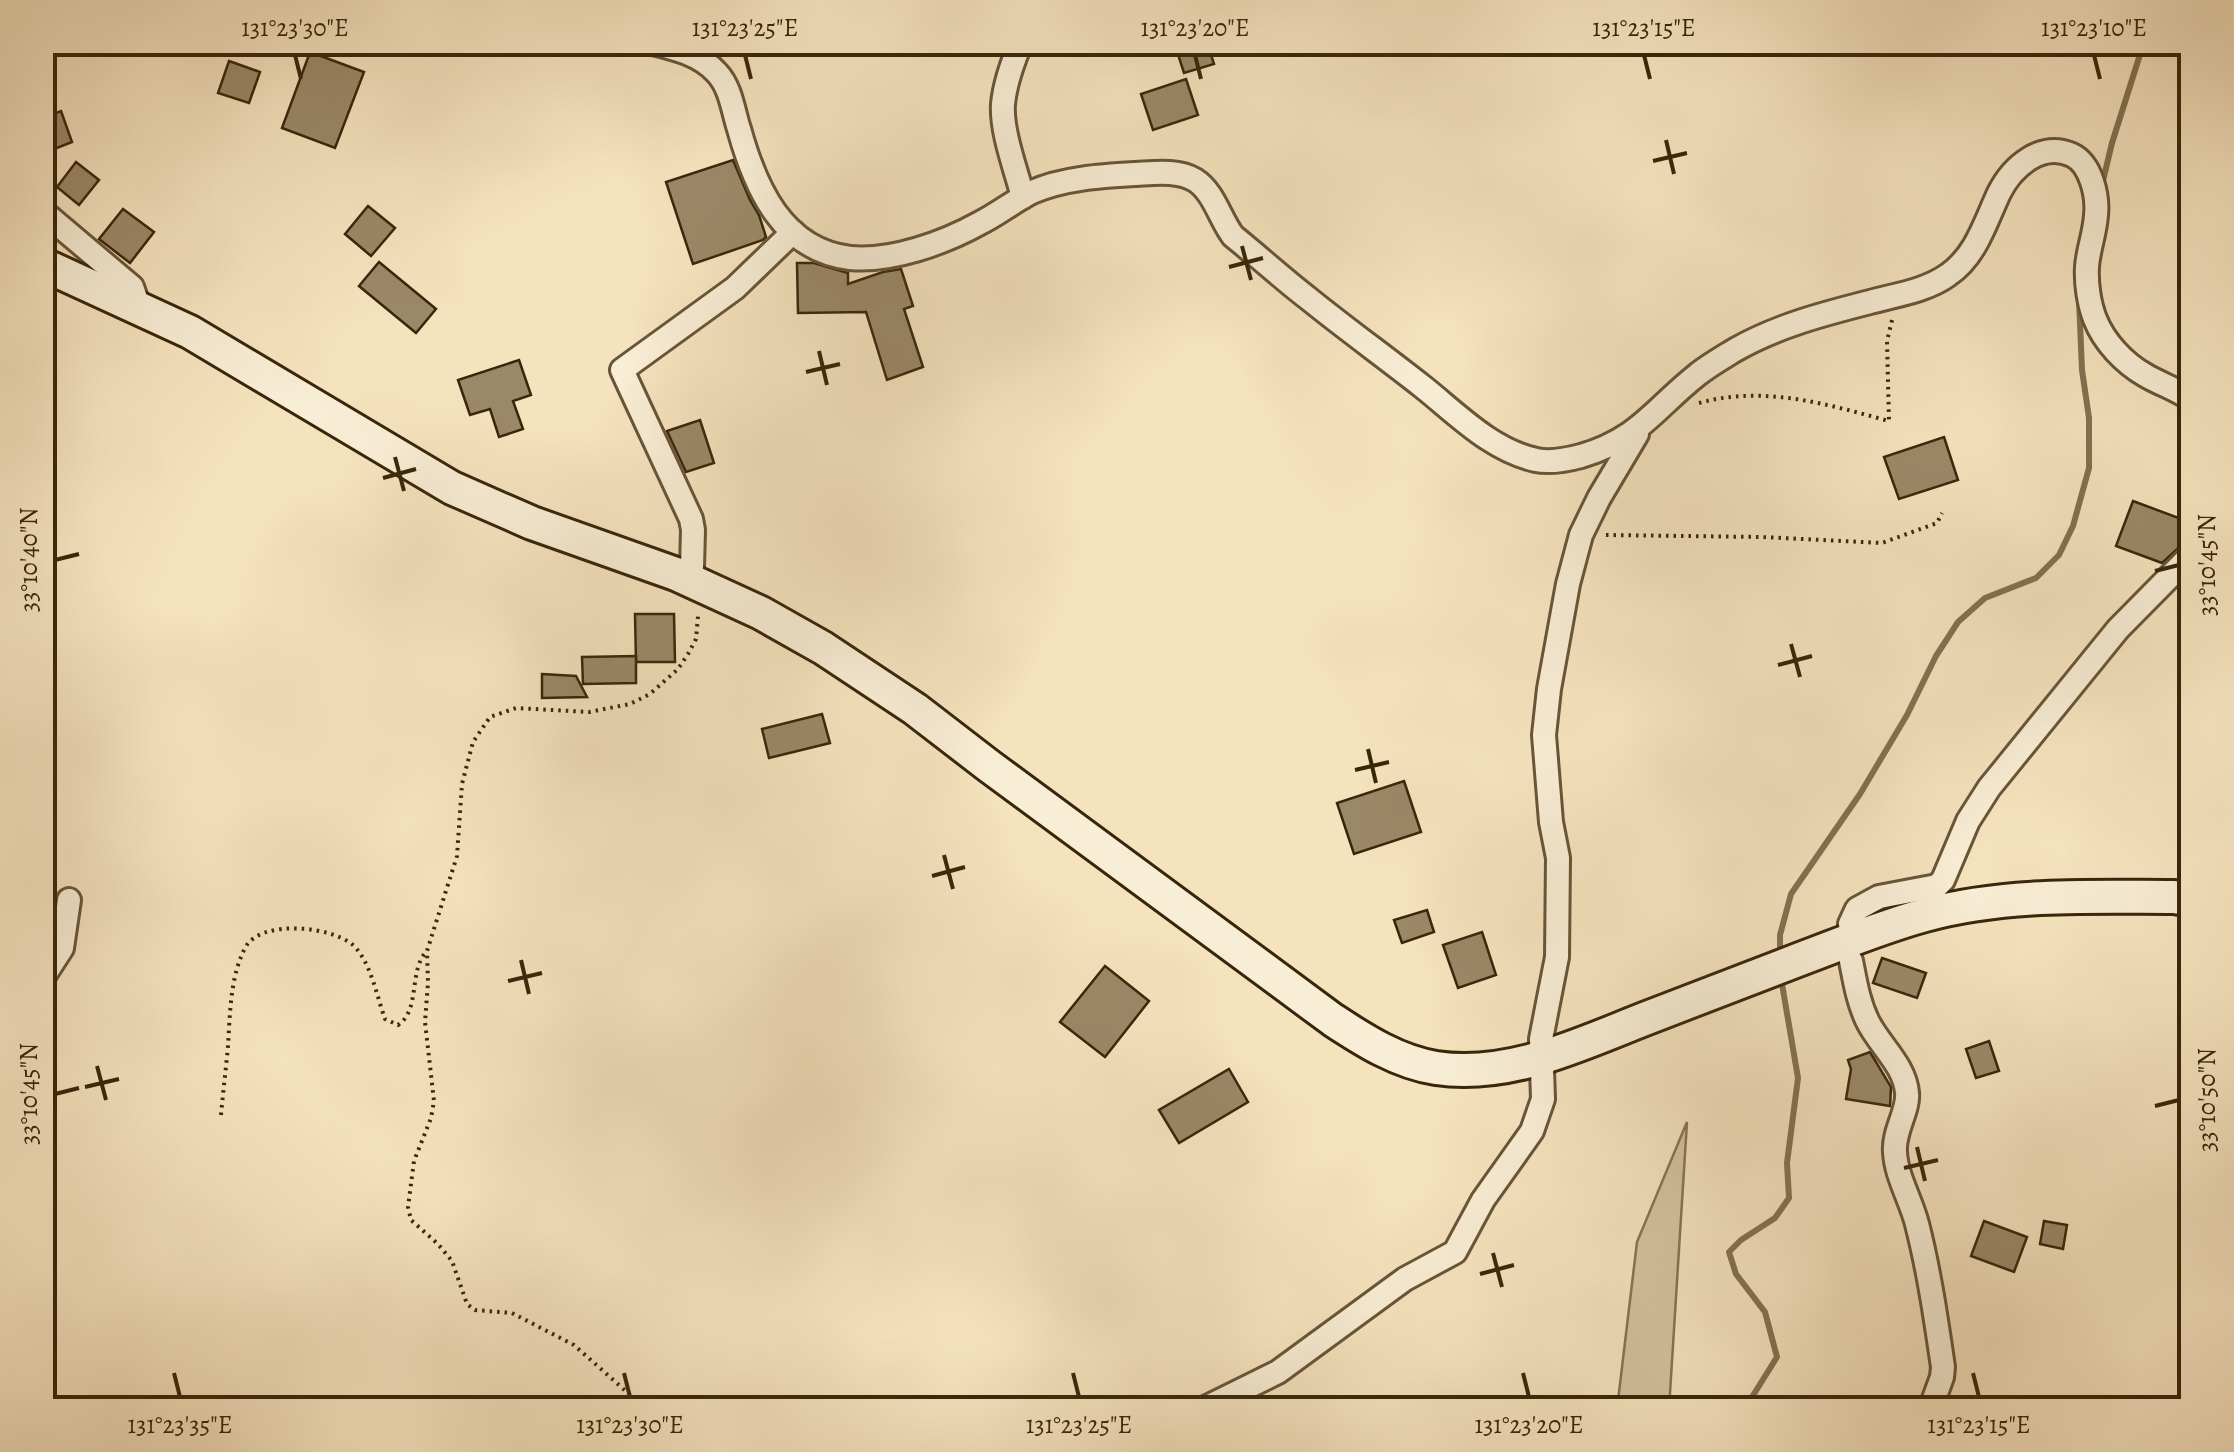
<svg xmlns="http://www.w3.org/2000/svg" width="2234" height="1452" font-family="Alegreya,serif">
<rect width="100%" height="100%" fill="#f5e3be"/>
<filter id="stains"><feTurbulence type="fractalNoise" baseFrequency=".002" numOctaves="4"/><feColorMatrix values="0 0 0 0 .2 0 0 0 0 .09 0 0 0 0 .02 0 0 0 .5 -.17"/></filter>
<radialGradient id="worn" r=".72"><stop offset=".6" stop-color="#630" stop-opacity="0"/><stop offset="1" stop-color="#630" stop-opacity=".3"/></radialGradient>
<!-- green -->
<path fill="#d5c39f" stroke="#877454" stroke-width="2.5" d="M1687,1122l-18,287h-52l20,-167z"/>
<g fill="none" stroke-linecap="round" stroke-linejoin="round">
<!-- stream -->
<g stroke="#837151" stroke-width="6">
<path d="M2102,185l10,-42 32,-101"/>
<path d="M1780,956v-21l11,-41 69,-100 47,-79 29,-59 22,-34 27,-24 51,-20 23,-23 14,-29 16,-58v-50l-7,-48 -3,-70"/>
<path d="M1744,1410l33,-53 -12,-45 -29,-38 -7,-22 12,-12 34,-22 14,-20 -2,-35 11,-85 -17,-100"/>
</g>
</g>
<!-- building -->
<g fill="#9b8868" stroke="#39260a" stroke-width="2.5">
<path d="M1174,42h33l7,22 -30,9z"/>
<path d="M310,52l54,20 -29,76 -53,-20z"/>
<path d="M229,61l31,11 -11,31 -31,-10z"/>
<path d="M1186,79l12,36 -45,15 -12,-36z"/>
<path d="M61,111l11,31 -30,12v-36z"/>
<path d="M733,160l17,40 9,15 7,22 -3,3 -70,24 -27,-82z"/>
<path d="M76,162l23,18 -20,25 -22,-18z"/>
<path d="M368,206l27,22 -24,28 -26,-22z"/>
<path d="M123,209l31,23 -24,31 -31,-24z"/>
<path d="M379,262l57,47 -20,24 -57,-47z"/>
<path d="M797,263h17l34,10v11l35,-12 18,-3 12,37 -9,3 19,58 -36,13 -21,-68 -68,1z"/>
<path d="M519,360l12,35 -18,6 10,28 -24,8 -9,-28 -20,6 -12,-35z"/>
<path d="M700,420l14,43 -28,9 -19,-41z"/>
<path d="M1944,437l14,43 -59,19 -15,-42z"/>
<path d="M2133,501l59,22 -5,17 -25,23 -46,-17z"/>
<path d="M635,614h39l1,48h-39z"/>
<path d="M636,656v27l-53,1 -1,-27z"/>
<path d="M542,674l34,2 11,21 -45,1z"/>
<path d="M822,714l8,29 -61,15 -7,-29z"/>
<path d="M1404,781l17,51 -67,22 -17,-51z"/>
<path d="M1427,910l7,22 -32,11 -8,-23z"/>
<path d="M1482,932l14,43 -38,13 -15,-43z"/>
<path d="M1882,958l44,15 -9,25 -44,-15z"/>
<path d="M1105,966l44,35 -44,56 -45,-35z"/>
<path d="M1989,1041l10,30 -23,7 -10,-29z"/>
<path d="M1870,1052l21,35 -1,19 -44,-7 5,-30 -3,-9z"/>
<path d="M1229,1069l19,33 -69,41 -20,-33z"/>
<path d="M1984,1221l43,16 -13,35 -43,-16z"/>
<path d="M2044,1221l23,4 -4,24 -23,-5z"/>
</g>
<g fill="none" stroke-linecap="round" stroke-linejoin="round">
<defs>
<g id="street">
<path d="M649,42c25,6 51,12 68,31 14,15 16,38 22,56 16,58 43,121 111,129 41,4 94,-15 130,-35 18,-9 34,-22 52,-31 32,-14 69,-16 104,-18 19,-1 42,-4 59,6 19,12 25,39 38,56 26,21 50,43 76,63 37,30 76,58 114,88 34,27 68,63 113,73 14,3 30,0 45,-4 58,-17 72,-46 116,-81 11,-9 25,-17 38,-25 42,-24 88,-36 135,-48 25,-7 56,-11 78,-27 28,-19 37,-52 51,-82 13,-26 42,-52 73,-38 19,9 26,41 24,60 -1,18 -8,35 -9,52 -1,16 2,37 8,52 9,23 29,44 50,56 15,9 32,14 47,25"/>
<path d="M1021,42c-8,19 -16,41 -18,62 -2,27 13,66 20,93"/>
<path d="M42,211l90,76 7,20"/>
<path d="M692,567l1,-37 -2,-11 -69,-149 113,-82 58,-56"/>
<path d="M1850,924l7,-15 22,-12 58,-11 6,-6 25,-59 21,-33 129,-159 74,-75"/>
<path d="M1851,961c4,20 7,40 16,59 11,24 38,45 40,73 2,17 -14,39 -12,59 1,24 16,48 22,72 12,47 19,95 26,143l-1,10 -12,33"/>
<path d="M42,979l20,-31 7,-48"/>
<path d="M1201,1410l77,-38 127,-93 50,-27 28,-52 49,-69 11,-32 -2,-60 16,-82 1,-99 -7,-36 -7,-87 5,-46 19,-105 13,-49 18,-37 38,-64"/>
</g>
<path id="secondary" d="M42,264l148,68 262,156 80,35 144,51 85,39 62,35 92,61 74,57 344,254c32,21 65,42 103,48 74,11 144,-24 211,-50 52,-20 104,-40 156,-60 40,-15 81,-32 122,-43 81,-22 166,-18 249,-18l18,3"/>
</defs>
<!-- street casing -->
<use href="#street" stroke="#685537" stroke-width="28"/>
<!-- secondary casing -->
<use href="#secondary" stroke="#39260a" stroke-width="38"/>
<!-- path -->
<g stroke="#39260a" stroke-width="4" stroke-dasharray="2.5 5" stroke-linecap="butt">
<path d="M1699,403c65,-18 127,1 190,18l-2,-80 5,-21"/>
<path d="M1606,535l155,2 121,6 55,-20 5,-10"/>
<path d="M221,1115c2,-23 5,-46 7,-69 2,-31 2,-69 17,-98 15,-30 92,-22 111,0 16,19 21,49 29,71l13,6c23,-15 10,-55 29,-74"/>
<path d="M647,1410l-73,-65 -62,-32 -37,-3 -8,-6 -15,-43 -14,-17 -27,-24 -3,-13 6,-46 17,-43 3,-17 -9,-79 3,-39 -1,-32 30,-95 5,-72 11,-42 17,-25 26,-9 73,4 41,-8 20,-10 28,-25 10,-15 8,-15 2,-23"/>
</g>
<!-- street -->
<use href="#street" stroke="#f8edd5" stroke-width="22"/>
<!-- secondary -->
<use href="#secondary" stroke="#f8edd5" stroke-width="32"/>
</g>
<!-- ticks -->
<path fill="none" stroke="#39260a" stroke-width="4" d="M295,55l6,24M745,55l6,24M1195,55l6,24M1644,55l6,24M2094,55l6,24M1666,140l8,34M1653,161l34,-8M1242,246l9,34M1229,267l34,-9M819,351l8,34M806,372l34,-8M395,457l9,34M383,478l33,-9M55,560l24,-6M2155,571l24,-6M1791,644l9,33M1778,665l34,-9M1368,749l8,34M1355,770l34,-8M944,855l9,34M932,876l33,-9M521,960l8,34M508,981l34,-8M97,1066l9,34M85,1087l34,-8M55,1094l24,-6M2155,1106l24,-6M1917,1147l8,34M1904,1168l34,-8M1493,1253l9,34M1480,1274l34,-9M174,1373l6,24M624,1373l6,24M1073,1373l6,24M1523,1373l6,24M1973,1373l6,24"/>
<!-- margin -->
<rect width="2234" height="1452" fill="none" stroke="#f5e3be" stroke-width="110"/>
<rect x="55" y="55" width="2124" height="1342" fill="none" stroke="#39260a" stroke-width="4"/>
<g font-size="25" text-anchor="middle" fill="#39260a">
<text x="295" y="36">131°23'30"E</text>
<text x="745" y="36">131°23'25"E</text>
<text x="1195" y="36">131°23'20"E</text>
<text x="1644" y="36">131°23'15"E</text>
<text x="2094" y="36">131°23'10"E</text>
<text transform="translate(28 560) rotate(-90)" y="9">33°10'40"N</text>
<text transform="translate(2206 565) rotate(-90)" y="9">33°10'45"N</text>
<text transform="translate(28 1094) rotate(-90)" y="9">33°10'45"N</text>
<text transform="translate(2206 1100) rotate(-90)" y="9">33°10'50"N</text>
<text x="180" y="1433">131°23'35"E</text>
<text x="630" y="1433">131°23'30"E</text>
<text x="1079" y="1433">131°23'25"E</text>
<text x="1529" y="1433">131°23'20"E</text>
<text x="1979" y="1433">131°23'15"E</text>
</g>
<rect width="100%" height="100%" filter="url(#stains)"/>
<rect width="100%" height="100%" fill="url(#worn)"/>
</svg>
